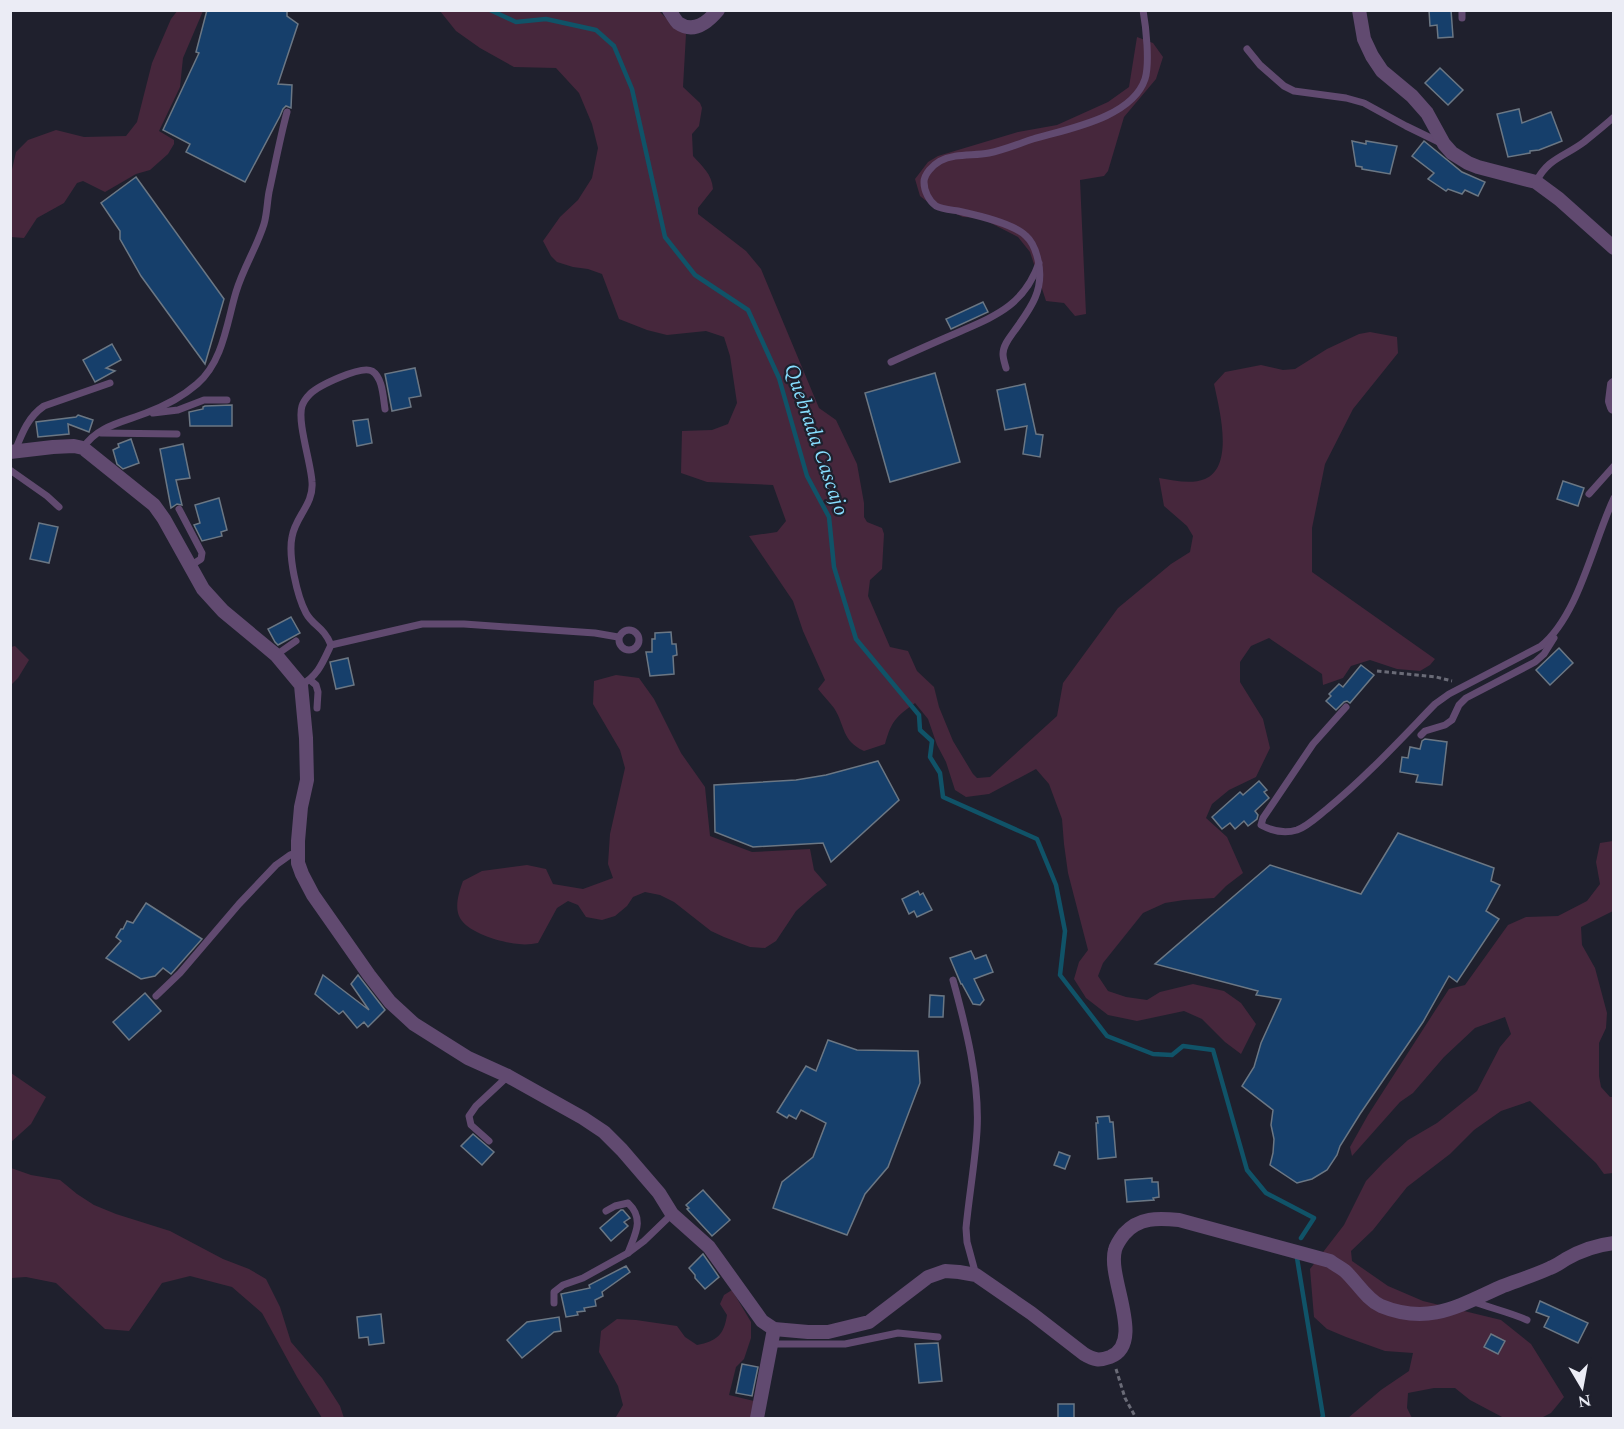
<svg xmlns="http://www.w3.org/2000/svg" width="1624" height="1429" font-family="Spectral,serif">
<rect width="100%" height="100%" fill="#1f202d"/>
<!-- green -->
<g fill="#46273c">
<path d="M178,10l25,1 -20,47 -3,29 -21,44 15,9v4l-6,10 -18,16 -14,4 -31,18 -22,-11 -6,2 -13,20 -27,15 -13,20 -13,-1v-63l5,-22 12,-12 28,-10 28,7 42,-1 11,-14 15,-59 19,-44z"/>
<path d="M440,11h219l10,10 17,13 -3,53 17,16 2,5 -3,18 -7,8 1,22c9,10 19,18 20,33l-15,19v6l48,37 15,18 58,139 17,12 21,44 7,39v14l3,5 15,6 2,6 -2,35 -12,11 -2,16 22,51 18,4 9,20 17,16 5,20 14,34 20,33 4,4 13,-1 67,-61 6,-33 55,-75 53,-44 19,-12 3,-16 -6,-10 -23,-20 -5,-28c15,2 31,7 46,1 30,-13 14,-71 9,-95l11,-12 36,-7 22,5 12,-1 32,-20 32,-15 11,-2 27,5 1,16 -45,56 -28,55 -13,64v44l123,87 -5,6 -10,6 -23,-2 -27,-9 -19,6 -8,12 -20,7 -1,-11 -53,-36 -18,8 -11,16v20l23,37 7,29 -14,29 -27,13 -17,14 -6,14 21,19 16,36 -17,13 -12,12 -30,2 -19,3 -22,10 -40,50 -5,13 10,15 18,6 21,3 13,-8 33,-8 31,7 17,12 15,21 -15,30 -16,-12 -23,-23 -18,-8 -47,10 -29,-6 -22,-17 -12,-19 5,-17 9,-12 -20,-77 -4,-29 -2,-25 -13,-35 -13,-15 -47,25 -23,3 -11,-7 -9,-28 -9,-17 -9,-26 -13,-16c-20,15 -23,17 -30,41l-21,7c-23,-11 -18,-24 -30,-43 -5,-6 -11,-13 -16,-19l7,-9 -22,-49 -10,-30 -44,-65 28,-4 9,-11 -13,-36 -66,-3 -26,-9 1,-42 30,-1 16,-6 9,-21 -7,-47 -6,-19 -18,-6 -39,4 -20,-5 -28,-11 -17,-45 -14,-5 -15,-2 -16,-5 -6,-6 -8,-15 17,-24 18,-17 14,-22 6,-30 -6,-24 -13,-31 -23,-25 -42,-1 -34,-19 -24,-17z"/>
<path d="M1137,37l16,6 10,14 -7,22 -32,38 -16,54 -4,5 -24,4 6,134 -11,2 -11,-13 -18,-2 -16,-49 -12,-15 -37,-19 -18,-1 -38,-17 -5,-4 -5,-17 13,-17 10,-6 80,-24 39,-7 51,-23 21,-15z"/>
<path d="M15,646l14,14 -11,18 -7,7v-38z"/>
<path d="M616,675l23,3 15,21 27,54 24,34 5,49 42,16 58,-3 4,21 13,15 -12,9 -19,17 -20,30 -11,7 -15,-1 -26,-10 -13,-6 -37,-29 -14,-7 -15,-3 -12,5 -6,9 -12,10 -13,4 -16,-3 -8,-12 -10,-4 -11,7 -19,35c-6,1 -12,2 -19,1 -16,-1 -51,-11 -59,-26 -6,-11 -1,-26 3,-37l19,-10 45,-6 19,4 7,15 30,5 30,-11 -5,-14 2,-30 15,-66 -5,-18 -27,-46 1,-23z"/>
<path d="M1613,841v70l-32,16 1,18 13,23 12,45 -1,15 -7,15v33l2,11 9,10h3v76l-9,1 -8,-11 -66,-62 -29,10 -27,19 -24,24 -43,33 -34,43 -22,21 1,10 36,25 35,15 78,19 30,24 33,53 -13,16 -10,5h-37l-34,-18 -15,-12h-21l-26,5 -1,15 5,10h-64l33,-28 28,-19 4,-18 -28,-2 -39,-14 -19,-8 -13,-12 -4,-48 34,-44 22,-44 17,-18 25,-23 29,-17 40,-32 23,-44 11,-13 -6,-17 -30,11 -31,29 -31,36 -13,9 -48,54 -2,-9 18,-32 81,-126 16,-4 43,-60 18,-8 32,-1 29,-15 13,-17 -4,-22 4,-19z"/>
<path d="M11,1073l35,24 -15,27 -20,18z"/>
<path d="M11,1168l20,7 29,5 17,14 17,11 22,9 54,17 53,28 26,10 17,10 14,28 11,35 31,36 18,28 4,12h-22l-25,-41 -35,-64 -30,-26 -42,-11 -28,7 -33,48 -24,-2 -49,-46 -30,-6 -15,1z"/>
<path d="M732,1290l19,32v16l-7,21 -8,8 -7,28 25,6 -3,17h-138l3,-1 7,-12 -5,-19 -19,-34 2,-21 16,-12 19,1 41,6 8,11 12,8c20,-4 27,-10 30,-30l-7,-11 4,-9z"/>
</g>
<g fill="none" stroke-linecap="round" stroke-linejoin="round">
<!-- stream -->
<g stroke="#105368" stroke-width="4.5">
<path d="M490,10l26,12 30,-3 50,11 18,16 18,43 33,148 30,38 53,35 31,68 28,98 22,41 5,50 22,72 63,76 1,15 12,11 -2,16 10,16 3,24 94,42 19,46 9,46 -5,44 47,61 46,18 19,1 11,-9 30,4 34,120 19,23 48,25 -13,20"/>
<path d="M1297,1258l26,158 -1,2"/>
</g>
</g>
<!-- building -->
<g fill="#163f6b" stroke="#6b7784" stroke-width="1.5">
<path d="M207,10h80v6l11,8 -20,60 14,1 -1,23 -5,-2 -3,3 -3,7 -35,66 -59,-30 4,-8 -27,-14 36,-77 -3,-1z"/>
<path d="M1429,10h22l2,27 -15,1 -1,-13 -7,1z"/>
<path d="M1440,68l23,22 -15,15 -23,-22z"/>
<path d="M1519,109l3,14 29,-11 11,29 -23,9 -9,1v2l-22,4 -11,-43z"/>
<path d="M1352,141l14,3v-3l31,5 -7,28 -28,-5v-2l-6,-1z"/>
<path d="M1424,141l38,31 23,10 -7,14 -13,-6 -3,4 -14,-5 -2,2 -18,-12 6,-6 -22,-17z"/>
<path d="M136,177l88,122 -19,65 -64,-88 -21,-37v-8l-19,-28z"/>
<path d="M983,302l5,10 -37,17 -5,-10z"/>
<path d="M112,344l9,16 -15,8 9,3 -20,11 -12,-22z"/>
<path d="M415,368l6,28 -12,2 2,9 -19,4 -7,-37z"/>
<path d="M935,373l25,89 -70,20 -25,-89z"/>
<path d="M1025,384l11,50 7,1 -3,22 -17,-3 4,-28 -22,4 -8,-40z"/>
<path d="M232,405v21h-42l-1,-14 14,-3v-2l2,-1z"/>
<path d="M78,415l15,5 -4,12 -21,-8 1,10 -31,3 -2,-15 40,-5z"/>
<path d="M368,419l4,24 -15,3 -4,-25z"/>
<path d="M131,439l8,24 -16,6 -6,-5 -4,-14 6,-3 -1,-3z"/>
<path d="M183,444l7,34 -14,2 6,25 -5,-1 -6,4 -11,-59z"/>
<path d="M1563,481l21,7 -6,18 -21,-7z"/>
<path d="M219,498l8,32 -6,2 1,4 -20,5 -8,-16 6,-2 -5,-18z"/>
<path d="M39,523l19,4 -9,36 -19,-4z"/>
<path d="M291,617l9,16 -22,12 -3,-3 -7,-13z"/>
<path d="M671,632l1,12h4l1,11 -4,1 1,18 -24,2 -4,-24h6v-13h3v-6z"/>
<path d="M1559,648l14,15 -23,22 -14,-15z"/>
<path d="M348,658l6,27 -18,4 -6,-27z"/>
<path d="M1361,665l13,10 -24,28 -3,-2 -3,1 -8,8 -10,-9 5,-5 -2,-2 10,-10 4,3z"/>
<path d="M1425,739l22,3 -5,43 -26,-3 2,-7 -18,-3 2,-15 6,1 2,-11 10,2 2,-8z"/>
<path d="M878,761l21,39 -68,62 -8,-19 -70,4 -38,-15 -1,-47 82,-5 30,-5z"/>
<path d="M1259,781l8,9 -3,2 5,6 -14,13 3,4 -1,4 -9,7 -4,-5 -9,8 -5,-6 -8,6 -10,-12 28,-25 3,3z"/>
<path d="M1398,833l96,35 -3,13 9,4 -14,26 13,8 -42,63 -8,-6 -26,46 -63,92 -20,32 -3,9 -10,15 -15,9 -15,4 -27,-18 3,-12 1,-14 -3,-14 2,-15 -31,-24 12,-19 7,-24 20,-44 -25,-4 2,-4 -103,-27 115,-99 91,29z"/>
<path d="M918,891l2,4 3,-2 9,17 -15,7 -3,-6 -5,3 -7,-15z"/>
<path d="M146,903l56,36 -31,35 -8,-6 -8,8 -14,3 -35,-21 15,-17 -5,-4 5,-8h2l4,-8 6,2z"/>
<path d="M971,951l4,8 11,-4 7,17 -19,7 10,21 -4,5 -7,-1 -11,-20h-1l-11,-26z"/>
<path d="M323,975l46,35 -18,-26 7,-9 27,35 -17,17 -4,-5 -7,6 -14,-17 -4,3 -24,-20z"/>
<path d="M145,993l16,18 -32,29 -16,-18z"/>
<path d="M930,995l14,1 -1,21h-14z"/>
<path d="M828,1040l29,10 61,1 2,32 -32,84 -23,27 -18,41 -74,-27 9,-26 31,-25 13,-34 -25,-13 -5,9 -7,-4 -2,3 -10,-6 29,-46 10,5z"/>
<path d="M1109,1116l1,6h3l3,35 -18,2 -2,-36h2l-1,-6z"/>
<path d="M473,1134l21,18 -12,13 -21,-19z"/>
<path d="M1059,1152l11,4 -5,13 -11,-4z"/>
<path d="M1152,1178v4h6l1,15 -6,1 1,2 -27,2 -2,-22z"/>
<path d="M703,1190l27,30 -18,16 -25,-27 2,-1 -3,-3z"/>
<path d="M621,1210h2l7,8 -6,4 4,4 -17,15 -11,-13z"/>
<path d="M703,1254l16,23 -14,12 -10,-11v-3l-6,-7z"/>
<path d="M626,1266l4,6 -28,20 1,4 -8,4 1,6 -12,2 1,3 -8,1 1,3 -12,2 -5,-23 29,-6 -1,-3z"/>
<path d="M1540,1301l48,22 -10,20 -34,-16 5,-10 -13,-5z"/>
<path d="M381,1314l3,29 -15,2 -1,-8 -9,1 -2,-21z"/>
<path d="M559,1317l2,14 -7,1 -32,26 -15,-18 20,-18z"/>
<path d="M1491,1334l14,7 -7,13 -14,-7z"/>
<path d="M938,1343l4,38 -23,2 -4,-39z"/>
<path d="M742,1364l16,3 -6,29 -16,-3z"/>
<rect x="1058" y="1404" width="16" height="15"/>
</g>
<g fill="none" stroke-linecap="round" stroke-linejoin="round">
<!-- path -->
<g stroke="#6a6b77" stroke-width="3" stroke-dasharray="4.5 3" stroke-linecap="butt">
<path d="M1377,671l59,6 16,4"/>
<path d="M1116,1369l9,29 11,20"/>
</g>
<!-- service -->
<g stroke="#614a70" stroke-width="7">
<path d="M1462,10v8"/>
<path d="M1247,49l13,16 24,21 10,5 52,7 18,5 42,23 35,17"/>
<path d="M1536,182c12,-24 28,-25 48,-40 10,-8 20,-16 30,-25"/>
<path d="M891,362c20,-9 40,-18 61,-27 40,-18 71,-27 87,-72"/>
<path d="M1006,368c-1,-4 -3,-9 -3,-14 0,-9 7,-17 12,-24 16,-22 30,-41 23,-70 -2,-9 -5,-18 -12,-24 -13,-13 -50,-21 -68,-25 -6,-1 -17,-2 -22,-5 -7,-5 -12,-15 -12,-24 0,-8 9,-17 16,-21 15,-8 33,-5 49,-8 15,-3 29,-9 44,-14 34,-10 99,-21 112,-60 5,-16 1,-52 -2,-69"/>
<path d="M153,413l25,-3 26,-10h23"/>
<path d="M101,433l76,1"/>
<path d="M83,448c14,-22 40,-26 63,-35 19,-7 36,-16 51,-29 26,-22 30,-62 39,-92 7,-24 21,-45 28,-68 3,-10 3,-21 5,-32 6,-27 11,-54 18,-80"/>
<path d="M15,451c7,-18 13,-34 29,-45l66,-23"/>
<path d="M10,470l37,26 12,11"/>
<path d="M1589,494l25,-28"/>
<path d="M179,509l23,44 -1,6 -11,7"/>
<circle cx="629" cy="640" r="10"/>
<path d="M331,645c-7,-18 -18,-19 -25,-32 -9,-17 -18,-57 -14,-76 3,-20 22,-33 20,-55 -1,-19 -15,-60 -10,-76 1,-3 5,-9 8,-12 8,-8 51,-29 62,-23 11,7 11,26 13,38"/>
<path d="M276,655l20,-14"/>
<path d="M310,680l6,5 2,7 -1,16"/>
<path d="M301,685c17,-9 22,-23 30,-40l91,-21h42l131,9 23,4"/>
<path d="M1346,707l-33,37 -50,74 -2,7c11,6 23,9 36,5 11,-4 21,-14 30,-21 39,-32 73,-69 108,-105l14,-10 92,-48c38,-31 52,-104 73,-148"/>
<path d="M1421,735l4,-4 20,-6 7,-5 7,-15 7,-7 69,-36 9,-8 10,-16"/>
<path d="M953,980c13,47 27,103 24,151 -2,32 -8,65 -11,97l1,14 9,33"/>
<path d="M156,996l24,-23 59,-69 37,-39 14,-10 8,-3"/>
<path d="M489,1141l-18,-16 -2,-9 7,-10 32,-30"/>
<path d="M606,1211l9,-5 13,-3c17,16 7,31 0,50"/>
<path d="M1472,1301c18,7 37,11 55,19"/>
<path d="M554,1303v-11l9,-7 20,-7 45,-25 16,-12 28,-27"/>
<path d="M771,1344h74l53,-11 40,4"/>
</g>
<!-- minor -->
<g stroke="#614a70" stroke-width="14">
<path d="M669,10c3,4 6,10 9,13 16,11 30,-1 40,-13"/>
<path d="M1359,10l5,29 8,17 10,15 30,25 15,17 17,31 8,9 16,10 10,4 58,15 23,17 55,49"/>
<path d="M1614,385l-2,16 2,6"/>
<path d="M10,452l43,-5 21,-1 9,2 71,57 10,14 39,70 20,22 53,44 25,30 5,53 1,42 -6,27 -3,34v22l4,11 11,21 56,80 21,27 24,22 54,34 40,18 75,42 21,14 18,18 37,43 13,21 37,33 53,74 12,8 34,3h20l41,-10 59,-45 17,-6 14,1 17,3 55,38 53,41c10,6 15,7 26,3 36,-14 -3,-79 5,-107 1,-5 6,-12 9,-16 15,-17 34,-16 55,-14l151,41c5,4 10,6 15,10 12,11 21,28 36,35 49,20 79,-1 122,-20 16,-6 32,-11 47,-18 6,-2 11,-6 16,-9 14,-8 31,-14 48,-16"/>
<path d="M757,1418l17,-89"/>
</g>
</g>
<g text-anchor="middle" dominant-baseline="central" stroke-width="4.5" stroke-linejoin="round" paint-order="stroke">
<!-- water labels -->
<g font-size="21" font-style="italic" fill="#87deff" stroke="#1f202d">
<text transform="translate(816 440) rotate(71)">Quebrada Cascajo</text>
</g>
</g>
<!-- border -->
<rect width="1624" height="1429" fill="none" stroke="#ebecf5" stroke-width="24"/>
<!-- north arrow -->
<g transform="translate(1582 1387) rotate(170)" stroke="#1f202d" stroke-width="4.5" paint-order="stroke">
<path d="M0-4.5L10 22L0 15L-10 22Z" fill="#ebecf5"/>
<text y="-9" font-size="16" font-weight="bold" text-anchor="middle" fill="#ebecf5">N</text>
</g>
</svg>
